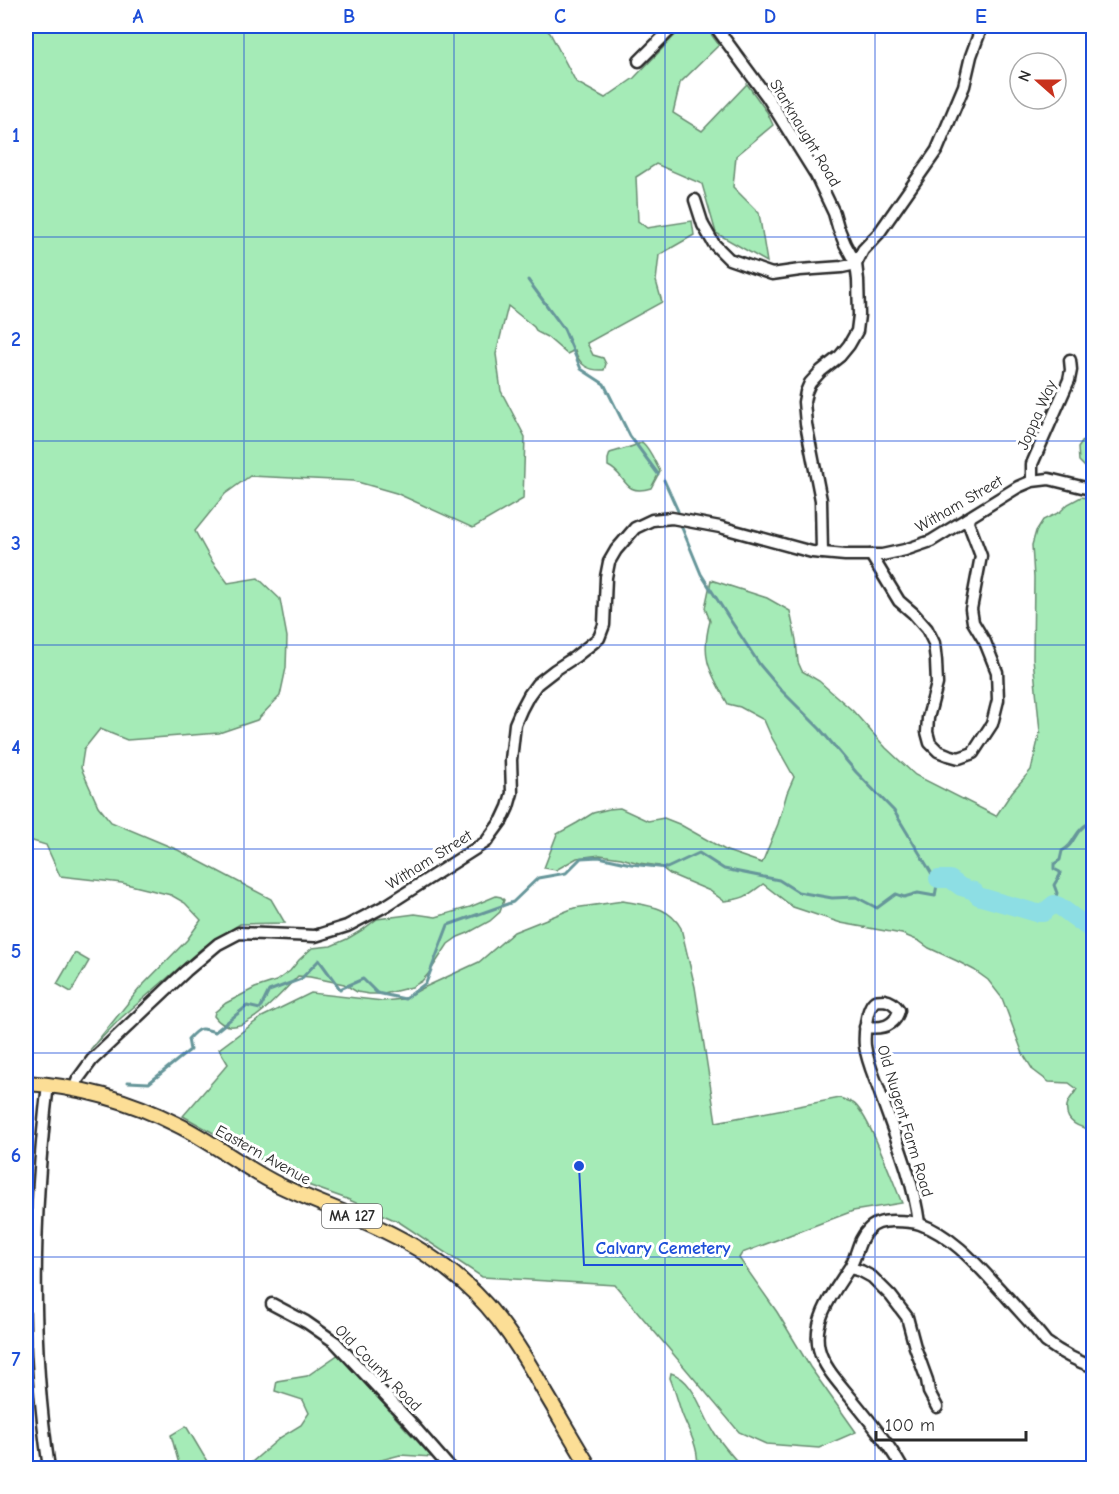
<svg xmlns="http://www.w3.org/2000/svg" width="1119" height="1494" font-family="'Comic Neue',sans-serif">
<rect width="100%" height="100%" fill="#fff"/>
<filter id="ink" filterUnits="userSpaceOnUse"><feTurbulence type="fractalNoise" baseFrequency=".0167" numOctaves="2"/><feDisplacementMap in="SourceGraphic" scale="12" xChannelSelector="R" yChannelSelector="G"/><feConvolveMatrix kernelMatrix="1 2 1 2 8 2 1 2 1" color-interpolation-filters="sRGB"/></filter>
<g filter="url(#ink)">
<!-- green -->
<g fill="#a5ebb7" stroke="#688b71" stroke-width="1.5">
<path d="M26,26h516l8,7 26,49 29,16 29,-20 50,-52h21l14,19 -39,38 -7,30 29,18 45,-47 20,28 6,13 -37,31 -3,31 26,26 8,49 -51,-29 -14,-49 -46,-20 -20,13 2,44 9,7 45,-7 2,14 -35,20 -3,26 6,21 -75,41 6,12 10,3 3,6 -2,6c-16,1 -25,-5 -29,-20l-8,4 -20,-17 -10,-5 -3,-5 -26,-21 -12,48 5,37 24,46 -2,62 -50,29 -77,-35 -42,-12 -104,-5 -25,18 -30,37 16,29 17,23 30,-5 22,21 7,38 -1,31 -6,28 -23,24 -38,13 -92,7 -27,-11 -16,20 -3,19 17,38 13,16 67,28 93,49 14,24 -45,1 -38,24 -81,70 -31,32 50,-62 47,-48 14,-20 -16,-17 -14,-8 -49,-12 -62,-7 -14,-31 -20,-6z"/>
<path d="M1093,174v62l-5,-40z"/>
<path d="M1089,432l4,4v37l-3,-1 -11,-11 -1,-13z"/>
<path d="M642,442c9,8 12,19 18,29l-9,17c-29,9 -24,-14 -43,-22v-7l2,-6c11,-4 22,-5 32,-11z"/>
<path d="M1081,497l13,2 -1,631c-12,-2 -29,-7 -26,-24 1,-7 7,-11 10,-17l-8,-6 -20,-1 -16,-12 -10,-16 -21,-56 -14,-18 -14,-10 -17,-9 -28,-13 -10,-7 -17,-7 -61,-11 -48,-16 -30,-23c-16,12 -18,15 -39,17l-14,-10 -40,-17 -11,-8 -20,-3 -18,-5 -21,-3 -23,3 -21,12 -12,-2 13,-34 20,-11 16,-10 16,-4 11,-1 28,13 16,-3 15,6 48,27 35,12 16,-39 9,-31 7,-16 -23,-41 -7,-16 -24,-13 -12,-3c-18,-32 -28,-46 -18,-83l-5,-13 6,-28 56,18 23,13 6,29 2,22 4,9 17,10 34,30 33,37 29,27 81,41 16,-24 19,-22 9,-38 -7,-74 1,-80 -2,-33 4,-14 7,-11 17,-8 8,-8z"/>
<path d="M496,896l5,1 3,3 -4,12 -10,9 -22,12 -10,4 -10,7 -19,29 -7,8 -10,6 -28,7h-15l-12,-2 -13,-8 -34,-7 -12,-1c-18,18 -61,73 -84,40l1,-4 11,-9 29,-15 21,-7 14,-10 9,-11 13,-12 19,-2 16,-7 15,-9 15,-11 38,-5 21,3 34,-10z"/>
<path d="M623,901c24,5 45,4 58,27l14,59 21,135 124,-24c4,2 10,3 13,5 15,9 41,82 49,100l-49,8 -111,42 -3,5 38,54 33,55 46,65 -37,16 -53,-4 -27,-12 -124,-147 -133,-8 -83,-55 -52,-23 -42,-15 -122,-68 45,-52 -9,-15 43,-32 49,-24 72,8 20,-2 20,-11 56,-26 35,-30 60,-24z"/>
<path d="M75,953l14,8 -18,31 -14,-8z"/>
<path d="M339,1354l65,73 28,30 -32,-2 -38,10 -1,3h-116l36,-31 20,-12 8,-12 -6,-13 -28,-9 2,-10 30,-5z"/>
<path d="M671,1373c24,7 30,40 43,59 8,13 19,25 29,36h-46c3,-19 -8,-36 -15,-54 -4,-12 -7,-24 -12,-36z"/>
<path d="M186,1426l25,42h-34l2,-4 -8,-29z"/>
</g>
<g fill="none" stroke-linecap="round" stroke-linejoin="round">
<!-- stream -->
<g stroke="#66969a" stroke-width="3">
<path d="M528,280l36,49 17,40 23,15 26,52 28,38"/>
<path d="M664,480l14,31"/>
<path d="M1094,758l-3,13 3,8"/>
<path d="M1094,781l-2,7 2,19"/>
<path d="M1054,904l3,-11 -3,-8 6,-10v-3l-6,-3v-5l6,-4 2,-9c12,-6 11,-15 20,-23 4,-4 8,-5 12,-9"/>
<path d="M128,1082l21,1 41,-33 -2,-11c11,-12 12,-12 27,-7l32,-26 13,3 9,-18 32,-12 18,-19 21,29 23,-10 14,14 28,6 21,-16 22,-58 65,-23 25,-24 28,-5 15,-15 18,-1 32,7 36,4 32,-15 25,16 55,11 19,12 34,6 24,-1 21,11 19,-14 8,3 14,-4 17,3 3,-17 -6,-5 -38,-63 -38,-39 -36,-43 -38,-38 -22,-26 -31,-47 -28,-44 -19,-46"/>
</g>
<!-- river -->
<path stroke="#8ddee4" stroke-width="18" d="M938,879h12l11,8 13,4 4,5 59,17h6l11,-9 5,2 35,26"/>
<defs>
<g id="minor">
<path d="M639,61l35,-35"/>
<path d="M695,200l8,25 11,19 15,15 43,15 28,-4 42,-3 14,-3 -11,-20 -7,-17 -4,-14 -18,-38 -48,-77 -53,-72"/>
<path d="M1032,481v-17l37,-84 2,-10 -1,-10"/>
<path d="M822,553l-1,-53 -15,-76 -2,-22 2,-10 4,-9 11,-12 19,-15 9,-11 8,-14 2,-16 -1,-35 -2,-16 7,-14 16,-17 58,-83 27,-64 7,-30 11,-30"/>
<path d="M871,555l28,46 14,12 14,16 7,14 2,18 1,23 -9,34 -1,14 3,11 8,8 10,4 11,3 14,-5 19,-29 6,-24 -1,-28 -12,-30 -12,-20 -2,-13 10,-53 -14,-37"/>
<path d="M865,1027c16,2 30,0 34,-17 -4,-6 -8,-9 -15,-10 -2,0 -7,0 -9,1 -9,6 -11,35 -10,45 2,15 9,30 14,44 15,44 34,87 40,133"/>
<path d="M48,1084c-15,127 -18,258 1,384"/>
<path d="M74,1089l4,-10 14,-19 94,-89 32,-27 21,-11 76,3 32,-10 40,-21 99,-63 16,-22 6,-13 4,-14 -1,-33 4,-36 6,-14 8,-15 8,-11 18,-14 20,-13 24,-19 5,-13 2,-48 3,-15 7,-12 19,-22 17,-8 20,-2 48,9 92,25 33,3h37l23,-5 26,-9 87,-54 14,-6 17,-2 45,11"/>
<path d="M850,1268l11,3 11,6 19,19 16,21 8,30 12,33 2,12 8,15"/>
<path d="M272,1304l34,18 29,20 75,80 40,46"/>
<path d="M902,1468c-14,-25 -33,-48 -51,-70 -12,-15 -27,-30 -32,-49 -7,-29 14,-56 29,-79 9,-11 9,-30 20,-40 6,-7 17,-9 25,-9 9,0 19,0 27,3 36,13 62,47 87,73 13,15 27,29 39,45 15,11 30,19 48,25"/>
</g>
<path id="major" d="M26,1083c52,3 105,18 152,42 35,17 66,43 101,60 33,16 67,27 100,43 30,14 59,32 84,54 36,31 60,71 83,112 15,25 29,50 44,74"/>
</defs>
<!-- minor casing -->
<use href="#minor" stroke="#2b2b2b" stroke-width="15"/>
<!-- major casing -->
<use href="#major" stroke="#2b2b2b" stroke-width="18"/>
<!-- minor -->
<use href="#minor" stroke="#fff" stroke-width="10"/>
<!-- major -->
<use href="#major" stroke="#fcde96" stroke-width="14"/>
</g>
</g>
<!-- grid -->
<path fill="none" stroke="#1d4ed8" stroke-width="1.5" stroke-opacity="0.55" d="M244,26v1442M454,26v1442M665,26v1442M875,26v1442M26,237h1068M26,441h1068M26,645h1068M26,849h1068M26,1053h1068M26,1257h1068"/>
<g text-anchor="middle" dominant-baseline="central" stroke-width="6" stroke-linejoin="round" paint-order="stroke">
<!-- shield labels -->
<rect fill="#fff" stroke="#6b6b6b" stroke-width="1.5" x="322" y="1204" width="60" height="24" rx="4.5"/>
<g font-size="15" font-weight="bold" fill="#2b2b2b">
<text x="352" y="1216">MA 127</text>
</g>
<!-- street labels -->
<g font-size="16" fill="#2b2b2b" stroke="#fff">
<text transform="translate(805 133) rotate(59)">Starknaught Road</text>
<text transform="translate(1037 415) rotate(-66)">Joppa Way</text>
<text transform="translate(959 504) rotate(-30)">Witham Street</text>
<text transform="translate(429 860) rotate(-32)">Witham Street</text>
<text transform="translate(905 1121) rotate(73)">Old Nugent Farm Road</text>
<text transform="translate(263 1155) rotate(29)">Eastern Avenue</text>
<text transform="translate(378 1368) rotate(45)">Old County Road</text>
</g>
</g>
<!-- callouts -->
<path fill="none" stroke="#1d4ed8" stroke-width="2" d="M579 1166L584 1265H743"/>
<circle fill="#1d4ed8" stroke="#fff" stroke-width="2" cx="579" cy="1166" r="6"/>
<g font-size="18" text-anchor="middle" font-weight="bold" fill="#1d4ed8" stroke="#fff" stroke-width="6" stroke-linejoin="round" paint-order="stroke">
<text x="663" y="1254">Calvary Cemetery</text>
</g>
<!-- margin -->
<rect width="1119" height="1494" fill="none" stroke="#fff" stroke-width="66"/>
<!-- north arrow -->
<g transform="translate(1038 81) rotate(291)"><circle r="28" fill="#ffffff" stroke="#aaaaaa" stroke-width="1.5"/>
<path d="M0-4.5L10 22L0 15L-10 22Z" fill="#c8321e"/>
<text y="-9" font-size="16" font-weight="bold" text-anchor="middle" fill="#2b2b2b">N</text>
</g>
<!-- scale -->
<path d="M876 1431v9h150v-9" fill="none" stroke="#2b2b2b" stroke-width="3"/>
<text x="885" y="1431" font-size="18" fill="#2b2b2b" stroke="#ffffff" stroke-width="4.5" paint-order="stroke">100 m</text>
<rect x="33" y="33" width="1053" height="1428" fill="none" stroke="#1d4ed8" stroke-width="2"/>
<g font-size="20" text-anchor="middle" font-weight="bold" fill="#1d4ed8">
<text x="138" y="23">A</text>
<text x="349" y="23">B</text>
<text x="560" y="23">C</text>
<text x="770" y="23">D</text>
<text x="981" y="23">E</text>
<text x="16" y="142">1</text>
<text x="16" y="346">2</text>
<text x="16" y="550">3</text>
<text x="16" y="754">4</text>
<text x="16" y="958">5</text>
<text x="16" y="1162">6</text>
<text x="16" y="1366">7</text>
</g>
</svg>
